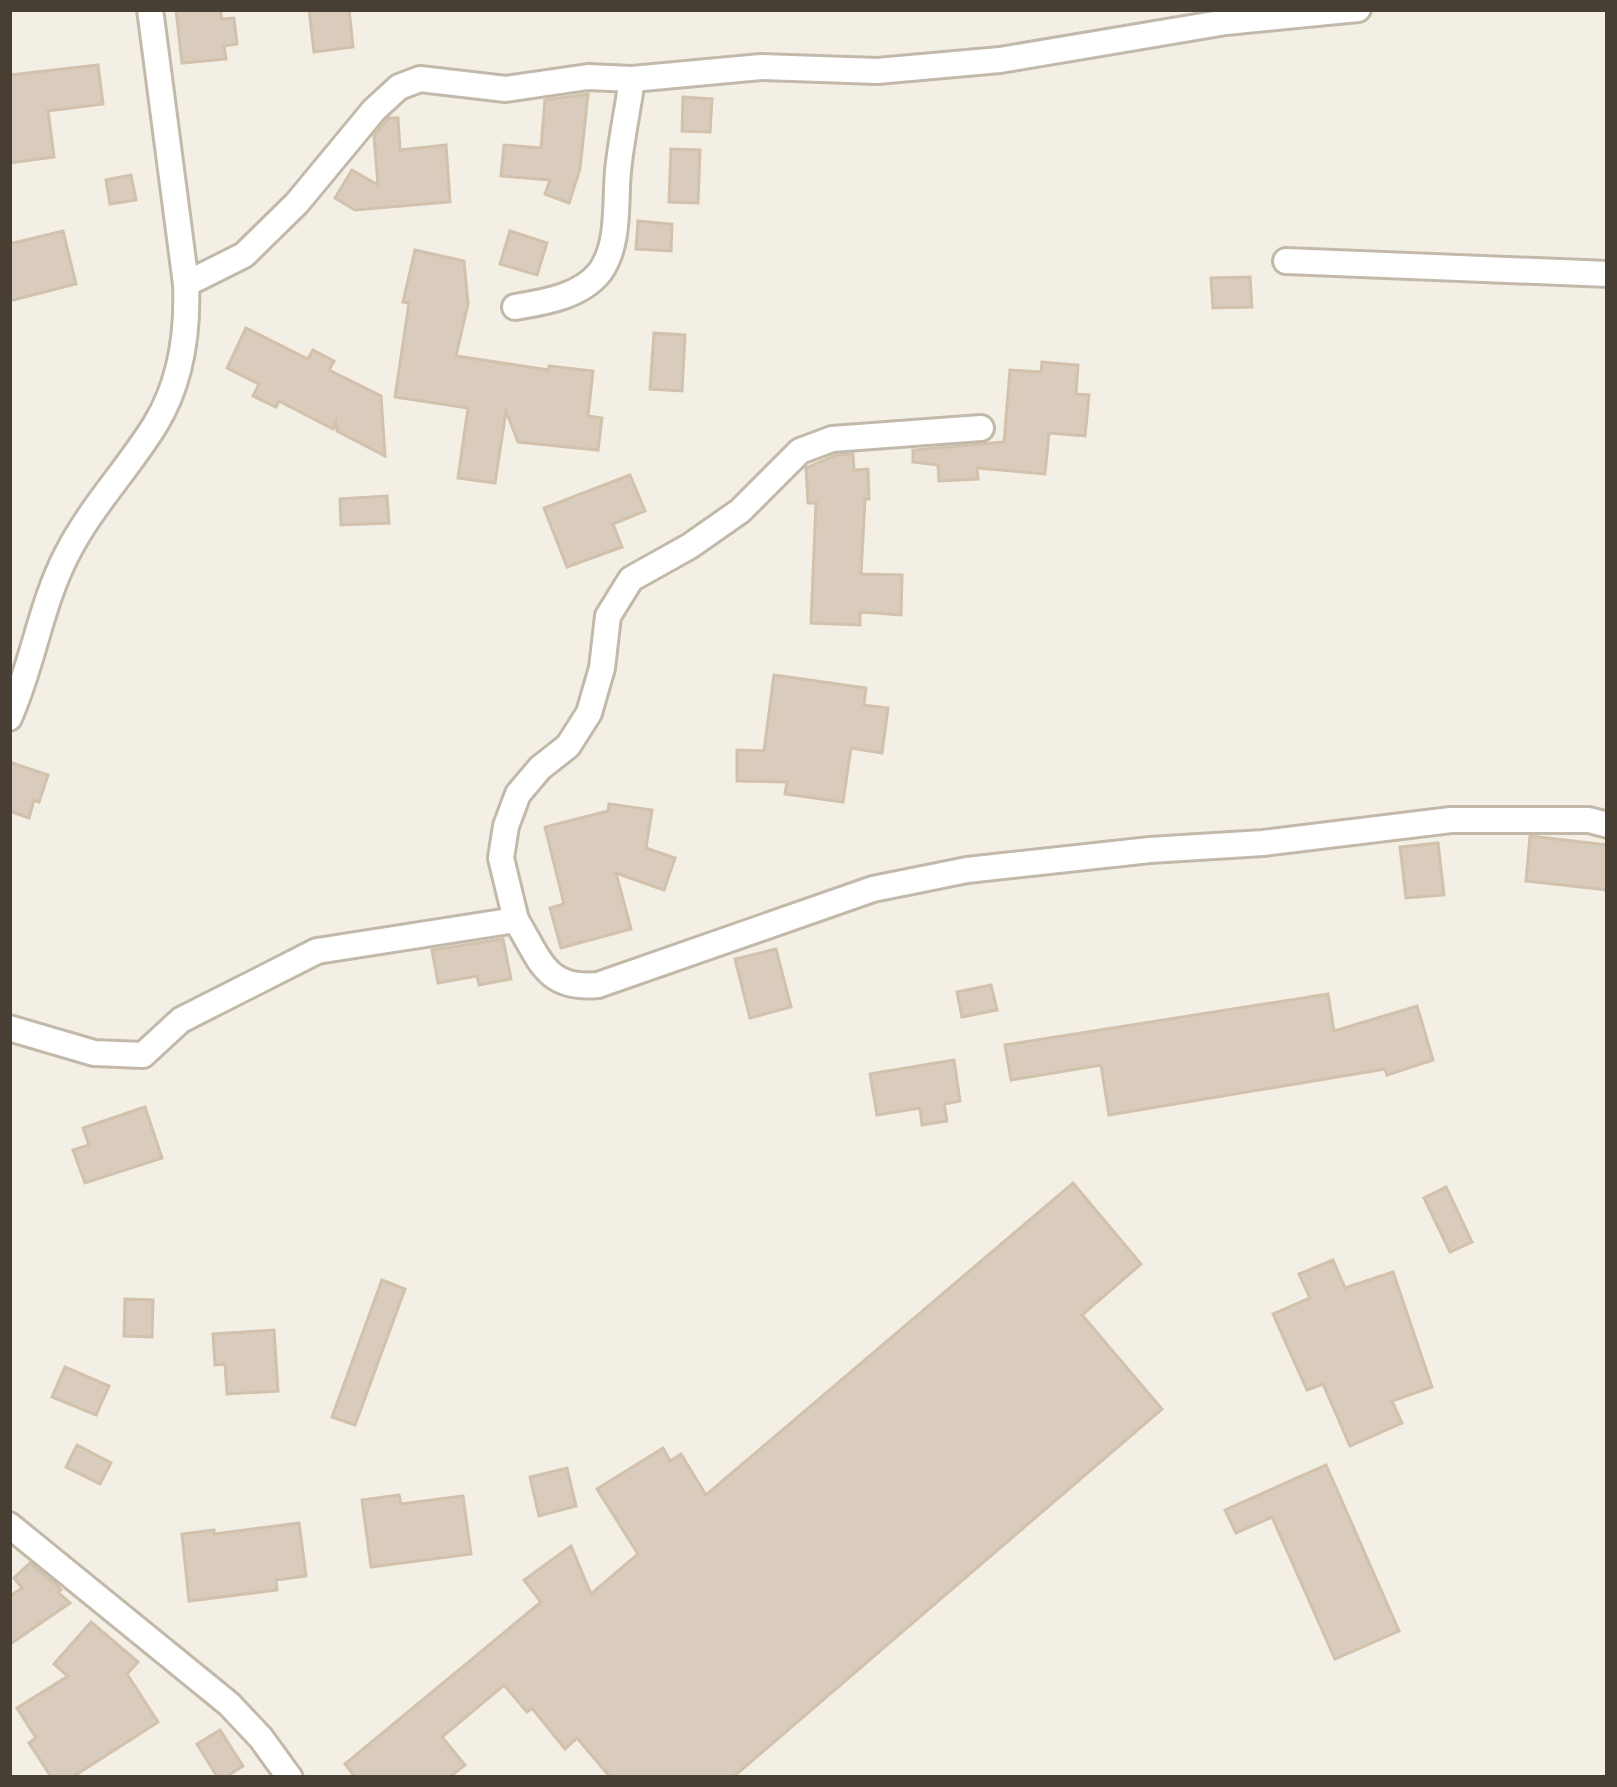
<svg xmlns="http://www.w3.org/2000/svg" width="1617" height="1787" font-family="Signika,sans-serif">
<rect width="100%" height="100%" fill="#f4efe5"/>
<!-- building -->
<g fill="#daccbd" stroke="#d2c1ac" stroke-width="3">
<path d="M176,9h44l2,10 12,-1 3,26 -13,2 2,13 -44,4z"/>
<path d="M309,9h40l4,38 -39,5z"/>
<path d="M98,65l5,39 -55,7 6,46 -45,6v-88z"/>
<path d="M588,94l-8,75 -11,34 -24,-9 5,-14 -49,-4 3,-31 37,3 4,-48z"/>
<path d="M683,97l29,2 -2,33 -28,-1z"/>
<path d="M389,118h9l2,32 46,-5 4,57 -95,8 -20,-12 17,-28 26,15 -4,-49z"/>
<path d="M671,149l29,1 -2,53 -29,-1z"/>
<path d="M131,175l5,25 -26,4 -4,-24z"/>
<path d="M638,221l34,3 -1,27 -35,-2z"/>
<path d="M63,231l13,53 -67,17v-57z"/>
<path d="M510,231l37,12 -10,32 -37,-11z"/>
<path d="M415,250l49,11 4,43 -12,52 93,14v-4l44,5 -5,45 14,2 -4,32 -80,-8 -12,-31 -11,72 -37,-5 10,-70 -73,-11 14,-94 -6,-1z"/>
<path d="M1250,277l2,30 -39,1 -2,-30z"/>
<path d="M246,328l62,31 5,-9 21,11 -5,9 52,26 4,60 -48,-25 -1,-9 -3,7 -54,-28 -3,6 -23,-11 6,-12 -32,-16z"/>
<path d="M654,333l31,2 -3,56 -32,-2z"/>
<path d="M1042,362l36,3 -2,29 13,1 -4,41 -36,-3 -4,41 -68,-6 1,11 -39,2 -1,-16 -25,-3v-12l91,-8 6,-72 31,2z"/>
<path d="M853,454l1,16 14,-1 1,30h-4l-4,75 41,1 -1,40 -41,-3v13l-49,-2 5,-120h-8l-2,-35 30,-13z"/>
<path d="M630,475l15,36 -32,13 9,23 -55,20 -23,-59z"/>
<path d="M387,496l2,27 -48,2 -1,-26z"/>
<path d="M774,675l92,13 -2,17 24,3 -6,45 -31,-5 -8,54 -58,-8 2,-12 -50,-1v-31l27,1z"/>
<path d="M9,762l39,13 -9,27 -5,-2 -5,18 -20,-7z"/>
<path d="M609,804l43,6 -6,38 29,10 -11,32 -48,-17 15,56 -70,19 -11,-40 14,-4 -19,-77 63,-16z"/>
<path d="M1530,836l78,9v45l-82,-9z"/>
<path d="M1438,843l6,52 -38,3 -6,-51z"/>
<path d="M503,939l8,40 -32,6 -2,-9 -39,7 -6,-33z"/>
<path d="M776,949l15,58 -41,11 -15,-59z"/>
<path d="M991,985l6,25 -35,7 -5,-25z"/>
<path d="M1328,994l6,37 83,-25 16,54 -46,15 -2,-6 -276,46 -8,-50 -90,15 -6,-35z"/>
<path d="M954,1060l6,41 -16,3 3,17 -25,4 -2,-17 -43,7 -7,-41z"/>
<path d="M145,1107l17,51 -77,25 -12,-33 16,-5 -6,-17z"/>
<path d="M1073,1183l68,81 -59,51 80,94 -430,369h-121l-34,-40 -12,11 -33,-41 -5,4 -23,-27 -62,52 23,28 -17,13h-92l-11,-14 196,-162 -17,-22 47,-34 20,48 47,-40 -41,-65 66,-41 7,13 11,-7 25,41z"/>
<path d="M1446,1187l26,55 -22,10 -26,-54z"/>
<path d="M1333,1260l12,28 48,-16 39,115 -40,14 10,22 -52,23 -27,-62 -16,6 -34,-76 37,-16 -11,-24z"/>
<path d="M382,1280l23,9 -50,136 -23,-8z"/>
<path d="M125,1299l28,1 -1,37 -28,-1z"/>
<path d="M274,1330l4,61 -51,3 -2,-30 -10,1 -2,-31z"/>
<path d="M65,1367l44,19 -13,29 -44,-18z"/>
<path d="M77,1445l34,18 -11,21 -34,-17z"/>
<path d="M1326,1465l73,166 -64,28 -63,-142 -36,16 -11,-23z"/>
<path d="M567,1468l9,38 -37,10 -9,-39z"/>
<path d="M399,1495l2,9 62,-8 8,58 -100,13 -9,-67z"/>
<path d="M299,1523l7,53 -30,4 1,10 -88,11 -7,-67 32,-4v4z"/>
<path d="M30,1563l27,22 4,5 -3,2 12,11 -61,42v-48l13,-9 -8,-10z"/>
<path d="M91,1622l47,40 -11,12 31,48 -87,56h-19l-23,-35 7,-5 -19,-30 51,-32 -14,-12z"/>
<path d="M220,1730l23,36 -19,12h-6l-21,-34z"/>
</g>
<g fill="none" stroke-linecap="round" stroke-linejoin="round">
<defs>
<g id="street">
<path d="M1286,261l322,13"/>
<path d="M186,284l58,-29 53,-52 77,-93 25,-23 21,-8 86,10 82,-12 44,2 129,-12 116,4 123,-11 226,-38 132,-13"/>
<path d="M515,307c29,-5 65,-10 85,-35 20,-28 15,-69 18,-101 3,-31 10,-62 14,-92"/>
<path d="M9,718c24,-53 31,-112 58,-164 24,-47 60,-84 88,-129 26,-42 33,-93 31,-141l-36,-275"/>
<path d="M516,920l-15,-62 5,-32 12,-32 22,-26 28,-22 21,-33 13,-45 6,-52 23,-37 59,-33 50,-35 60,-60 32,-12 149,-11"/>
<path d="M9,1028l85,25 49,2 38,-35 136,-69 199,-31c24,39 29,70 82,65l275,-96 94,-19 183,-20 113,-7 188,-23h138l19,5"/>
<path d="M9,1525l220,179 32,34 29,40"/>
</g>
</defs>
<!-- street casing -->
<use href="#street" stroke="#c3b9aa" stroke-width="30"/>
<!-- street -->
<use href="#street" stroke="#fff" stroke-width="24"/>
</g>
<!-- border -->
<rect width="1617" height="1787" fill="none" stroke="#473f34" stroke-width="24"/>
</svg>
